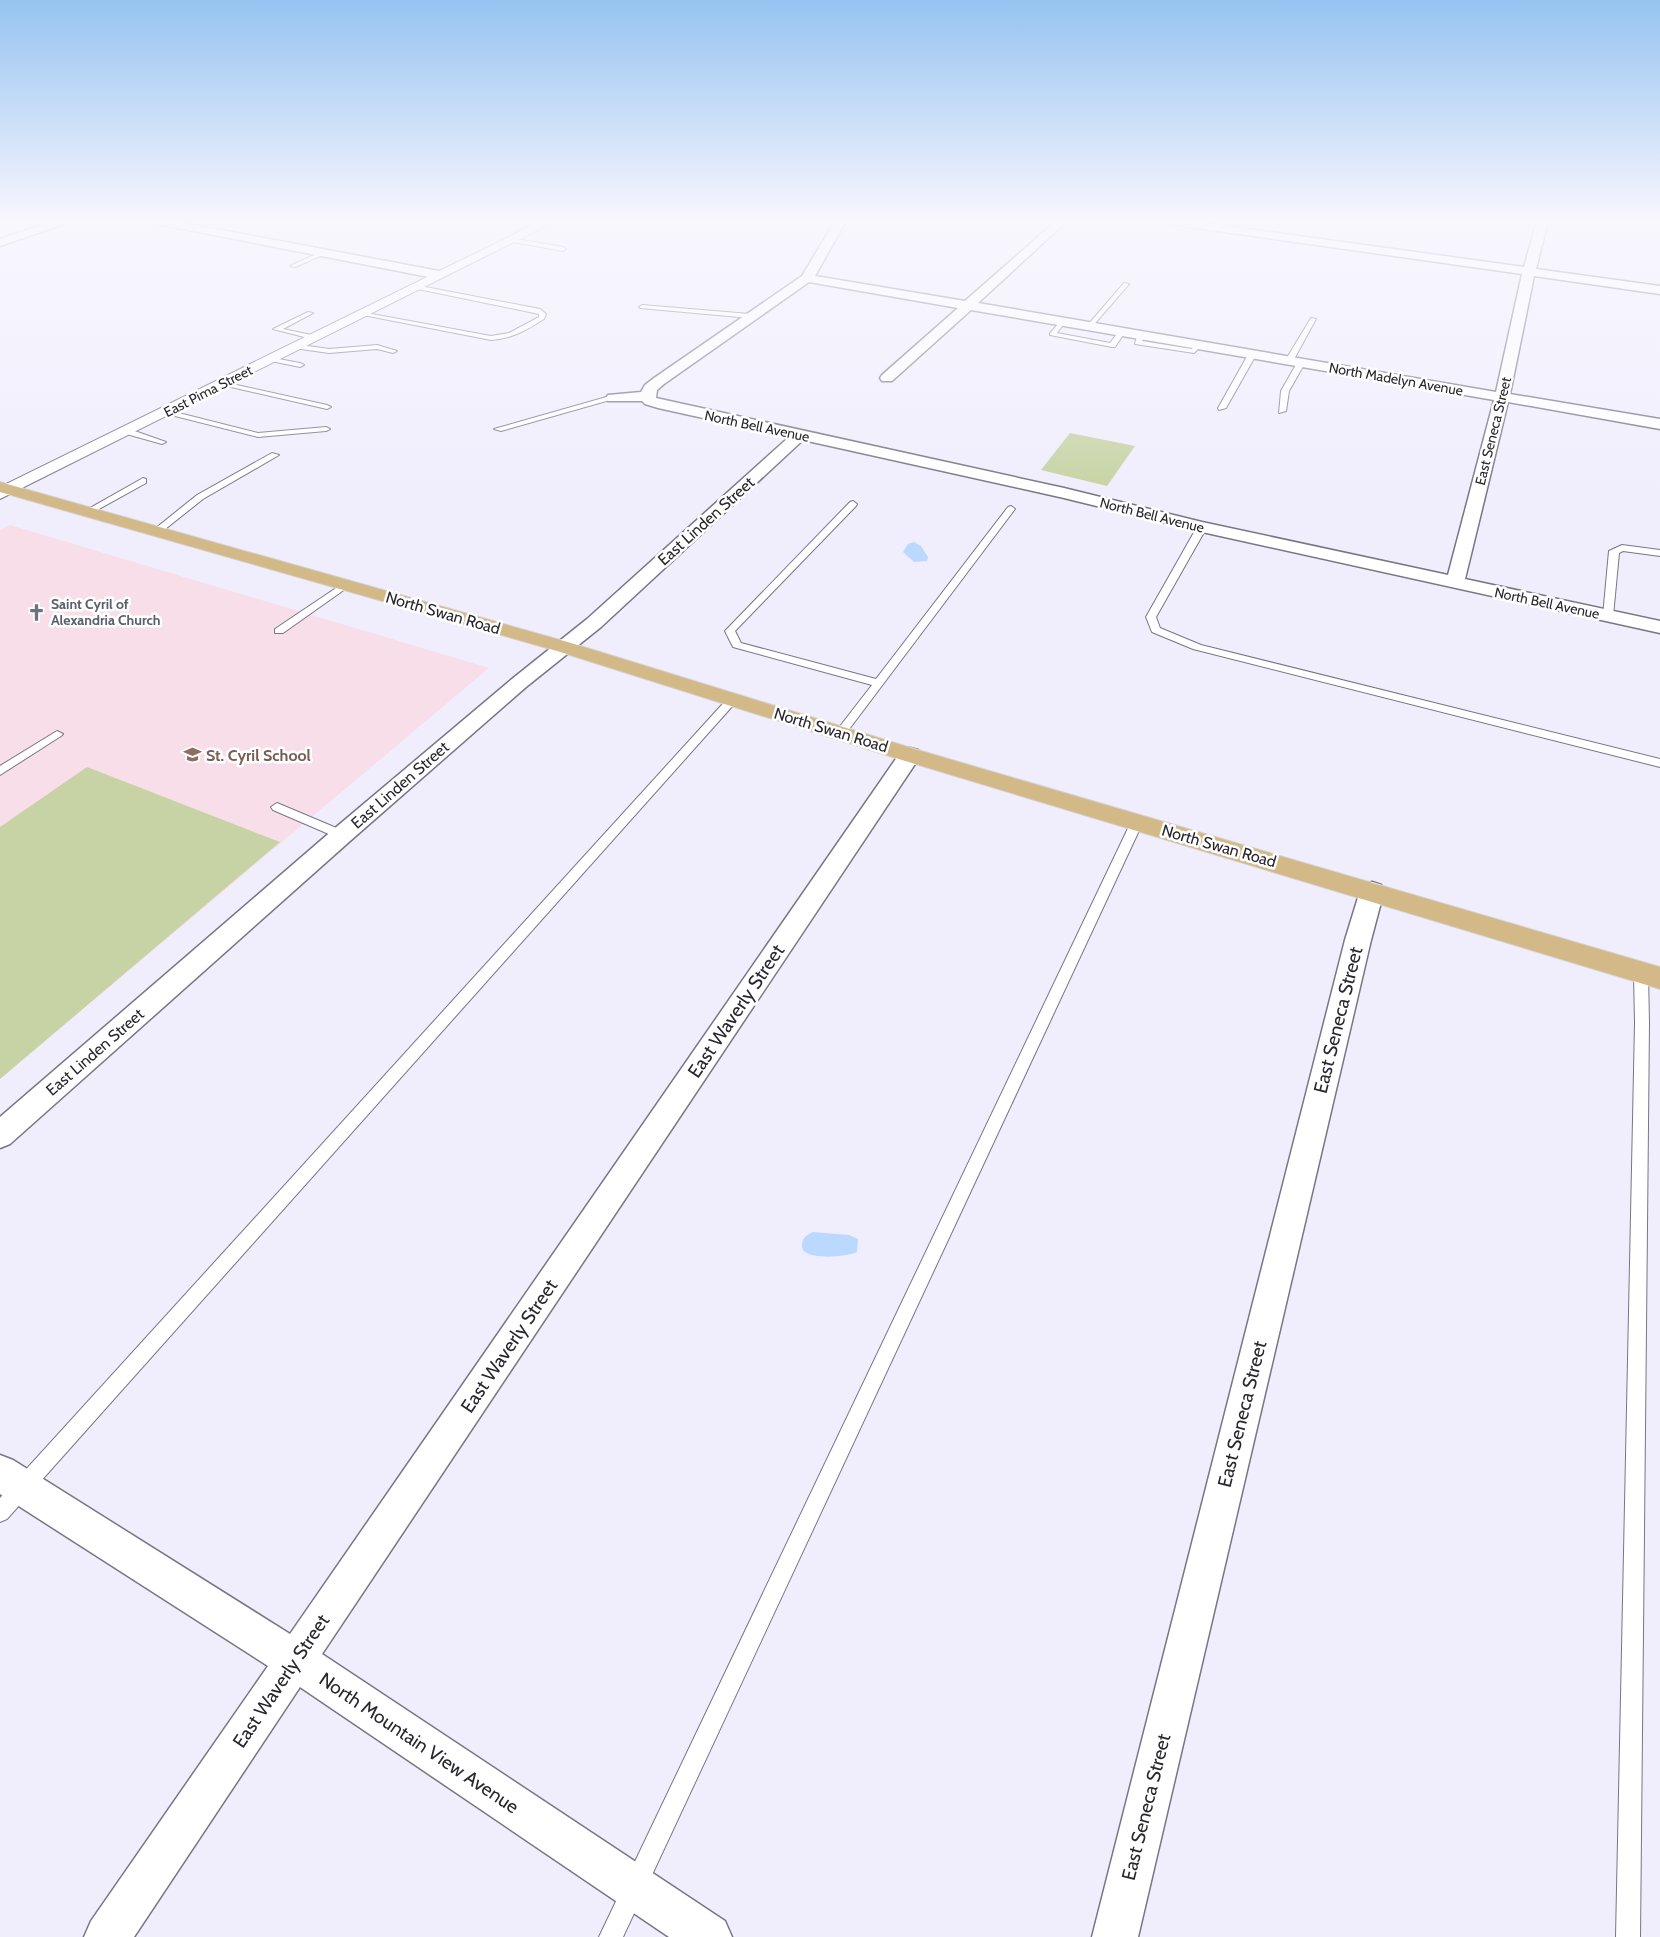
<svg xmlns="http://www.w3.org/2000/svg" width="1660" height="1937" font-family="Cabin,sans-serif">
<rect width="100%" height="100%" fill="#f0eefd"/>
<!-- education -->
<path fill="#f7dee8" d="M10,525l479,143 -489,411v-549z"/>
<!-- green -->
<g fill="#c7d3a4">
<path d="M1070,433l65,13 -28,40 -66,-16z"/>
<path d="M87,767l193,75 -280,237v-252z"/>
</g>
<!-- water -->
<g fill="#bbd9ff">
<path d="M914,542l7,4 7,11 -1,4 -13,1 -11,-10 5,-8z"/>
<path d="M813,1232l36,3 9,4 -1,13c-10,5 -53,9 -55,-5 -1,-8 4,-12 11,-15z"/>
</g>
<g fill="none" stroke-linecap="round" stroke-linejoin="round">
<defs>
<g id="service">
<path d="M824,221h12l6,2 -3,2z"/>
<path d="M1220,221h6l-7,8h-4z"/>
<path d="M510,238l53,9 3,2 -3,2 -55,-10z"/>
<path d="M323,251l2,3 -30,13 -5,-1z"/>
<path d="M1124,283l5,1 -38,44h-4v-2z"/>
<path d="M415,285l125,24 6,5 -2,5c-17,11 -33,20 -53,21l-133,-26 3,-2 130,24 18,-3 30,-16v-3l-126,-26 -1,-1z"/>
<path d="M642,305l108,9 3,2 -3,2 -110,-10 -1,-1z"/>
<path d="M308,312l5,1 -30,16 33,7v4l-43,-11z"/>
<path d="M1311,318l5,1 -23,42 -7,2 -1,-2z"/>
<path d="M1062,320l3,2 -8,11 53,10 9,-12 6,1 -10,15h-3l-62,-12v-2z"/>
<path d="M1141,334l4,2 -3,5 50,8 3,-6 7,2 -8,8 -59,-9 2,-8z"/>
<path d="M294,344l35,5 48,-4 20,6 -4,2 -16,-4 -48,4 -35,-5z"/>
<path d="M1249,353l7,2 -30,53 -7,2 -1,-2z"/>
<path d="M268,357l32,6 4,2 -4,2 -29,-6 -4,-2z"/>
<path d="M1298,361l7,2 -16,28 -3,20 -7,2 2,-22z"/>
<path d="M219,381l108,24 4,2 -4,2 -105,-24h-3z"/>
<path d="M610,396l7,2 -116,33 -7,-2z"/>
<path d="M163,409l95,24 68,-6 4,2 -4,2 -68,6 -95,-24z"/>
<path d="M123,429h6l37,13 -4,2 -39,-11z"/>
<path d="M272,453l7,2 -76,44 -44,35h-6l-2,-2 46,-37z"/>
<path d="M143,478l3,1v4l-56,31h-6l-1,-2z"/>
<path d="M853,501l4,3 -1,2 -121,125 6,12 135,36 132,-172 3,-1 4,3 -171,227 -4,1 -6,-3 38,-49 -139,-38 -8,-16 125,-129z"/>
<path d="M1202,524l5,3 -51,90 4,11 41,17 459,114v8l-467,-118 -41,-17 -6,-15 51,-90z"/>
<path d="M1622,545l38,5v6l-37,-5 -4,2 -6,63 -5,3 -5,-3 6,-65z"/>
<path d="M345,582l3,1v4l-65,46h-8v-4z"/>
<path d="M732,697l4,1 1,2 -1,2 -729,817 -7,3v-24l728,-800z"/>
<path d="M57,731l6,3 -2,2 -61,39v-9z"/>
<path d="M277,803l69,29 2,3 -2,3h-8l-65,-28 -2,-3z"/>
<path d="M1137,818l6,4 -520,1115h-24l532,-1115z"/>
<path d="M1641,968l5,1 2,4 1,50 -9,914h-24l19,-914 -1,-50 2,-4z"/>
</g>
<g id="minor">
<path d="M53,221h16l-2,2 -67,23v-7z"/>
<path d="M151,221h23l265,50 6,4 -6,4 -282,-55z"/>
<path d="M835,221h11l-31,55 150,25 91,-80h11l-89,82 518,89 26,-118 -354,-50 -6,-3h29l333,46 13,-46h11l-12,48 124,17v8l-126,-18 -24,118 150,25v10l-152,-27 -43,177 195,42v12l-458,-101 -138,-34 -261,-58 -202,187 -75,60 -176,154 -340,303 -10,4v-31l334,-288 178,-150 75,-60 202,-182 -131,-29 -13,-4 -3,-3h-34l-2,-3 2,-3 33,-3 4,-7 9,-7 148,-102zM809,282l149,26 -76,67 -2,3 2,3h10l79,-71 523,90 -46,175 -246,-53 -138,-34 -408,-90 1,-8 7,-6z"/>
<path d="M910,748l8,2 3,5 -599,899 403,267 7,16h-63l-369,-250 -166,250h-50l7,-16 177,-255 -268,-172v-39l13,5 277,174 612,-884z"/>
<path d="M1372,882l9,3 3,6 -13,49 -233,997h-46l253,-997 15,-49 3,-6z"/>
</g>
<path id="tertiary" d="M541,221h15l-556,278v-12z"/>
<path id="primary" d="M0,482l571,161 347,107 742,217v22l-758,-229 -345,-109 -557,-159z"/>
</defs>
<!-- service casing -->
<use href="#service" stroke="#787683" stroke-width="2"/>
<!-- minor casing -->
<use href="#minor" stroke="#787683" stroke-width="3"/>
<!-- tertiary casing -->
<use href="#tertiary" stroke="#787683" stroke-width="2"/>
<!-- primary casing -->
<use href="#primary" stroke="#d4d4d5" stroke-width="2"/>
<!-- service -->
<use href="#service" fill="#fff" fill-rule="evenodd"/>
<!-- minor -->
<use href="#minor" fill="#fff" fill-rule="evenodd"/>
<!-- tertiary -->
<use href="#tertiary" fill="#fff" fill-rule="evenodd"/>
<!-- primary -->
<use href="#primary" fill="#d3b988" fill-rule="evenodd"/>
</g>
<!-- sky -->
<linearGradient id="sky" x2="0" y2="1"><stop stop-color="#96c3f1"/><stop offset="0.45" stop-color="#f8f7fe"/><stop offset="1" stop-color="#f8f7fe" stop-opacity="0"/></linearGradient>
<rect width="1660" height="492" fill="url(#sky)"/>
<!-- icons -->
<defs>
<symbol id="church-bare" viewBox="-9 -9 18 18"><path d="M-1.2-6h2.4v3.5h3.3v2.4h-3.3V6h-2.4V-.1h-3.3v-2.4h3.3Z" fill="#6b7280" stroke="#fff" stroke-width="2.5" paint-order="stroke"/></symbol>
<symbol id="school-bare" viewBox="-9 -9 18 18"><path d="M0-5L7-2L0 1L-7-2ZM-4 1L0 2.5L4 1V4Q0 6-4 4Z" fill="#8d6e63" stroke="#fff" stroke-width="2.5" paint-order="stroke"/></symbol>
</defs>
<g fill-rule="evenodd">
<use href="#church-bare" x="24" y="600" width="25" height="25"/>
<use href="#school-bare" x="180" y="742" width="25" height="25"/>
</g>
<g text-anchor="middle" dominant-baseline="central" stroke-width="5" stroke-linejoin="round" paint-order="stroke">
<!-- far-street labels -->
<g font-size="14" fill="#28272d" stroke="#fff">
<text transform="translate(1396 379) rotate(10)">North Madelyn Avenue</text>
<text transform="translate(208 391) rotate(-27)">East Pima Street</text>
<text transform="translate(757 426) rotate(12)">North Bell Avenue</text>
<text transform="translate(1493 431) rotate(-76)">East Seneca Street</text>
<text transform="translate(1152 515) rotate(14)">North Bell Avenue</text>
<text transform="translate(1547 603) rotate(12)">North Bell Avenue</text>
</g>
<!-- far-worship labels -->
<g font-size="14" font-weight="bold" fill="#5b616d" stroke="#fff" text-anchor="start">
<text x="51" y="604">Saint Cyril of<tspan x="51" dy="16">Alexandria Church</tspan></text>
</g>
<!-- street labels -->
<g font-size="16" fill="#28272d" stroke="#fff">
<text transform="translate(706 521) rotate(-42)">East Linden Street</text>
<text transform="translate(443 613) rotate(16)">North Swan Road</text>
<text transform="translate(831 730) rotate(17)">North Swan Road</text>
<text transform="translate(400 785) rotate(-41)">East Linden Street</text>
<text transform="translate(1219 846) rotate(16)">North Swan Road</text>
<text transform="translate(95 1052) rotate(-41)">East Linden Street</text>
</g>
<!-- education labels -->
<g font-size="16" font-weight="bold" fill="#785e54" stroke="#fff" text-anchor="start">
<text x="206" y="755">St. Cyril School</text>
</g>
<!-- near-street labels -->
<g font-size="19" fill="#28272d" stroke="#fff">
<text transform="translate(736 1011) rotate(-56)">East Waverly Street</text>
<text transform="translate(1338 1020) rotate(-76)">East Seneca Street</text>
<text transform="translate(509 1346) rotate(-56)">East Waverly Street</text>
<text transform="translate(1242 1414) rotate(-76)">East Seneca Street</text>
<text transform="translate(281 1681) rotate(-56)">East Waverly Street</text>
<text transform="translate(419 1743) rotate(34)">North Mountain View Avenue</text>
<text transform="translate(1146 1807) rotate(-76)">East Seneca Street</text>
</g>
</g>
</svg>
